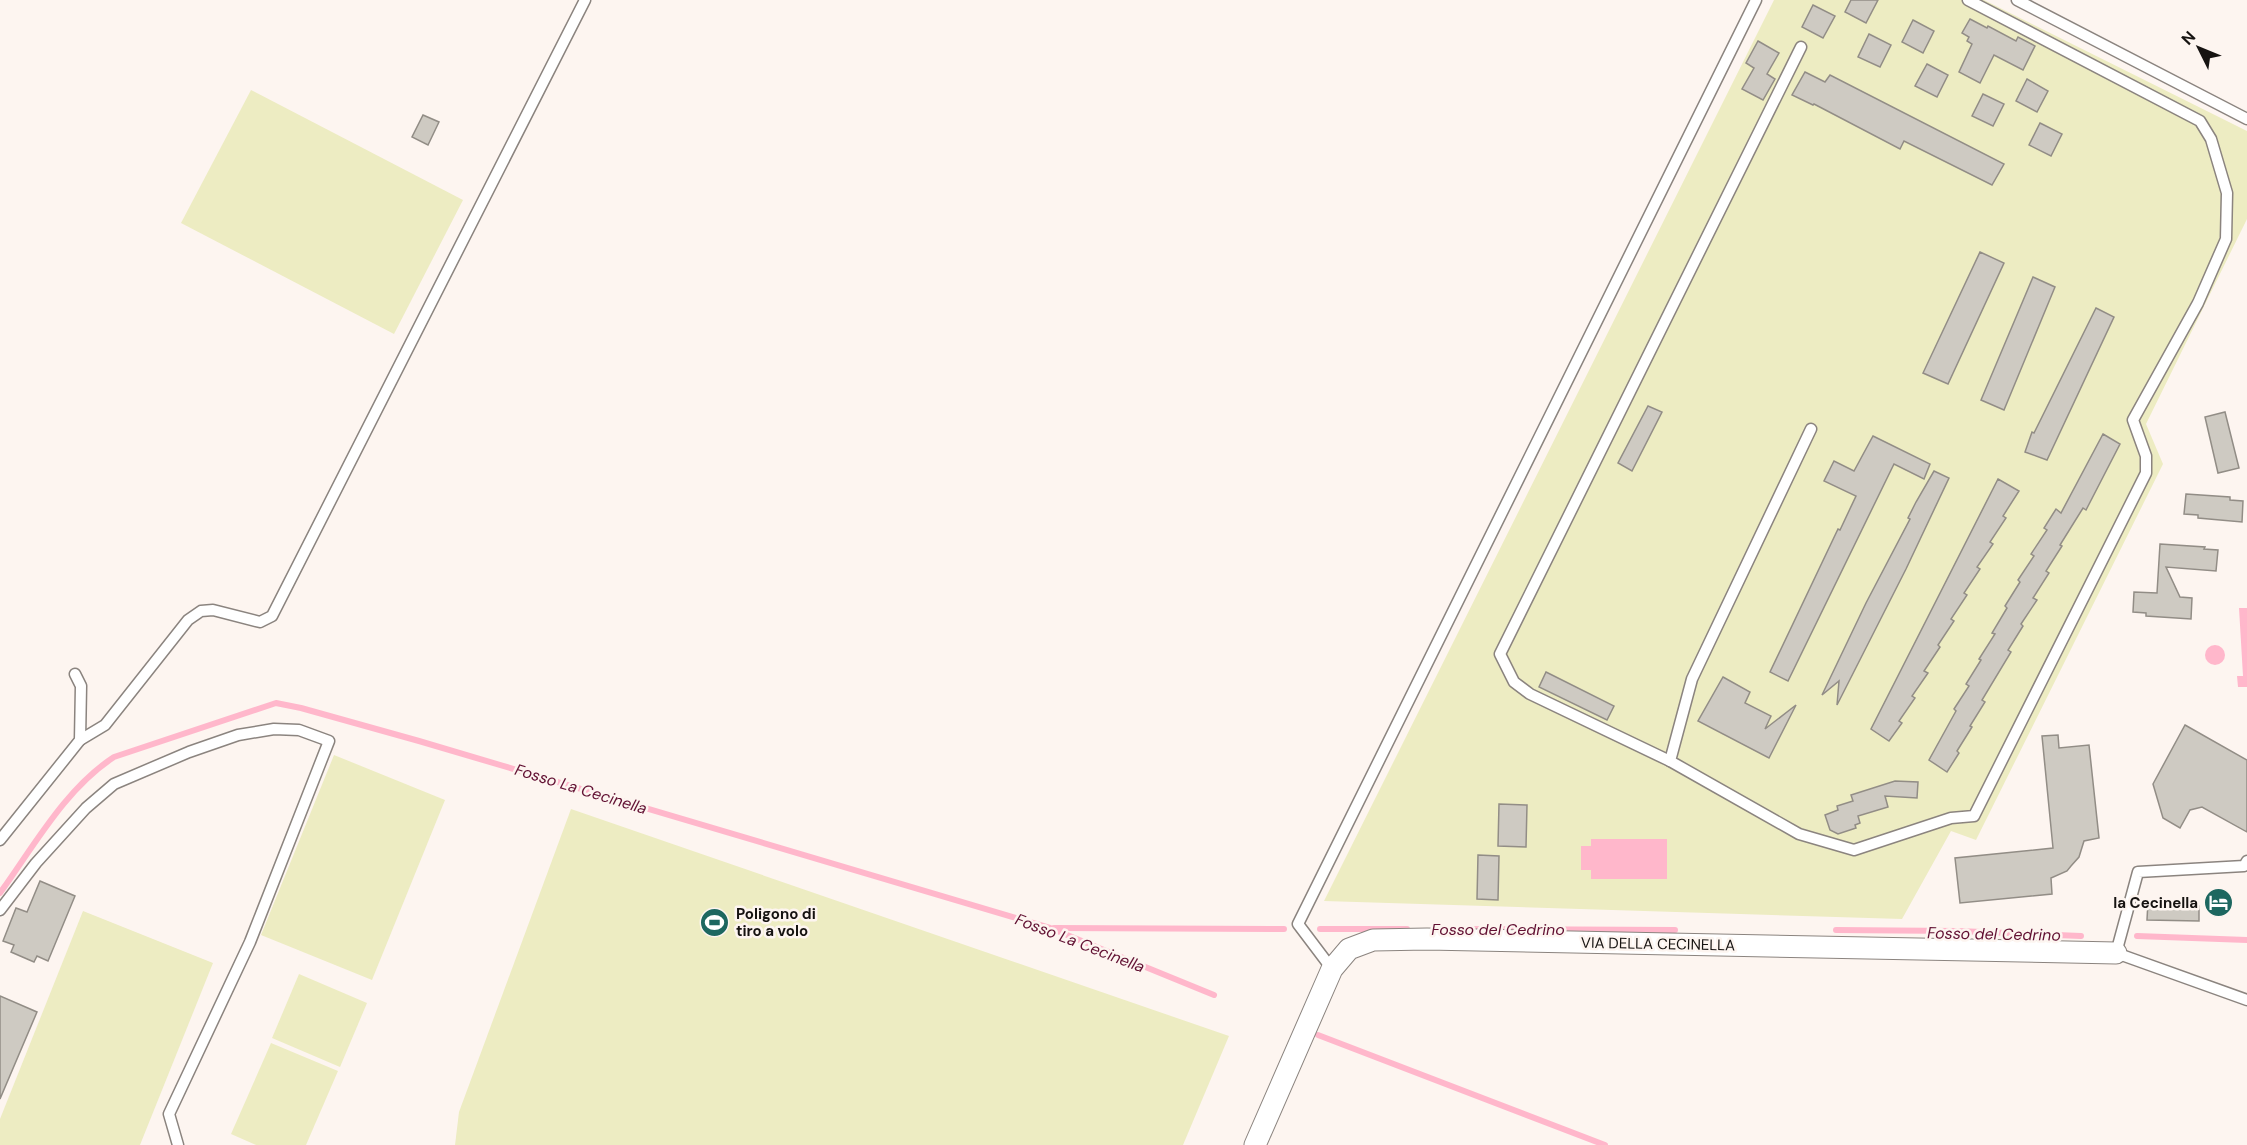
<svg xmlns="http://www.w3.org/2000/svg" width="2247" height="1145" font-family="'DM Sans',sans-serif">
<rect width="100%" height="100%" fill="#fdf5f0"/>
<!-- green -->
<g fill="#edecc2">
<path d="M1774,0h210l263,131v88l-101,205 17,40 -187,376 -25,-9 -49,88 -578,-18z"/>
<path d="M251,90l212,110 -69,134 -213,-111z"/>
<path d="M334,755l111,45 -73,180 -111,-45z"/>
<path d="M571,809l658,227 -46,109h-728l4,-33z"/>
<path d="M83,911l130,52 -73,182h-140v-26z"/>
<path d="M299,974l68,29 -27,64 -68,-29z"/>
<path d="M271,1043l67,28 -32,74h-50l-25,-11z"/>
</g>
<!-- water -->
<g fill="#ffb7cb">
<path d="M2239,608h8v79h-9l-1,-11h6z"/>
<circle cx="2215" cy="655" r="10"/>
<path d="M1591,839h76v40h-76v-9h-10v-24h10z"/>
</g>
<g fill="none" stroke-linecap="round" stroke-linejoin="round">
<!-- stream -->
<g stroke="#ffb7cb" stroke-width="6">
<path d="M0,893c34,-47 65,-104 114,-136l162,-54 25,5 118,33 631,187 164,67"/>
<path d="M1054,928l230,1"/>
<path d="M1320,929h87"/>
<path d="M1450,929l225,1"/>
<path d="M1836,930l121,1 124,5"/>
<path d="M2137,936l110,4"/>
<path d="M1318,1035l287,110"/>
</g>
</g>
<!-- building -->
<g fill="#cecac2" stroke="#928d86" stroke-width="1.5">
<path d="M1851,0h27l-12,23 -21,-11z"/>
<path d="M1813,5l22,11 -12,22 -21,-11z"/>
<path d="M1970,19l17,9 1,-2 28,15 2,-4 17,9 -12,24 -29,-15 -14,28 -21,-11 13,-28 -5,-3 2,-4 -7,-4z"/>
<path d="M1913,20l21,11 -11,22 -21,-11z"/>
<path d="M1869,34l22,11 -11,22 -22,-10z"/>
<path d="M1758,41l21,12 -12,21 8,5 -12,21 -21,-11 12,-21 -8,-5z"/>
<path d="M1927,64l21,11 -11,22 -22,-11z"/>
<path d="M1805,72l20,10 5,-7 174,89 -12,21 -88,-44 -4,8 -86,-45 -1,1 -21,-10z"/>
<path d="M2027,79l21,12 -11,21 -21,-11z"/>
<path d="M1983,94l21,10 -11,22 -21,-10z"/>
<path d="M423,115l16,7 -11,23 -16,-8z"/>
<path d="M2040,123l22,11 -11,22 -22,-11z"/>
<path d="M1980,252l24,11 -56,121 -25,-11z"/>
<path d="M2033,277l22,10 -51,123 -23,-10z"/>
<path d="M2096,308l18,9 -67,143 -22,-8 7,-20 2,1z"/>
<path d="M1648,406l14,6 -30,59 -14,-8z"/>
<path d="M2225,412l14,56 -21,5 -13,-56z"/>
<path d="M2103,434l17,10 -34,66 -3,-2 -23,37 2,1 -16,25 3,2 -16,25 4,2 -16,24 2,2 -15,24 3,2 -29,48 3,2 -15,24 2,1 -15,24 2,2 -12,19 -18,-12 27,-49 -2,-2 15,-23 -3,-2 15,-24 -2,-1 16,-25 -3,-1 15,-25 -2,-2 15,-24 -2,-2 16,-24 -3,-2 16,-24 -3,-2 12,-19 5,4z"/>
<path d="M1873,436l57,28 -6,15 -30,-15 -106,217 -18,-9 68,-143 2,1 16,-34 -32,-15 10,-20 20,10z"/>
<path d="M1934,471l15,7 -43,91 -69,136 2,-24 -17,14 44,-92 44,-84 -2,-1 8,-16z"/>
<path d="M1998,479l21,12 -16,25 3,2 -16,24 3,2 -16,23 3,2 -16,24 3,2 -16,24 3,2 -16,24 2,2 -16,24 4,2 -16,23 3,2 -16,23 3,2 -13,18 -18,-12z"/>
<path d="M2186,494l44,3v3l13,1 -1,21 -44,-4v-3l-14,-1z"/>
<path d="M2160,544l45,3 -1,2 14,1 -2,21 -50,-4 14,30 12,1 -1,21 -45,-3v-3l-13,-1 1,-20 23,1z"/>
<path d="M1546,672l68,34 -7,14 -68,-33z"/>
<path d="M1723,677l27,15 -5,11 26,13 -6,13 31,-24 -27,53 -71,-37z"/>
<path d="M2185,725l62,35v72l-45,-25 -12,3 -10,18 -17,-10 -10,-34z"/>
<path d="M2058,735l1,13 30,-3 10,93 -15,3 -5,16 -8,9 -4,5 -16,7 1,16 -92,9 -5,-45 98,-10 -11,-112z"/>
<path d="M1895,781l23,1 -1,16 -32,-2 3,11 -30,9 2,7 -5,2 1,3 -18,6 -8,-4 -5,-15 13,-5 -1,-4 16,-5 -2,-6z"/>
<path d="M1499,804l28,1 -1,42 -28,-1z"/>
<path d="M1478,855l21,1 -1,44 -21,-1z"/>
<path d="M40,881l35,15 -27,65 -11,-5 -3,6 -23,-10 3,-7 -11,-4 13,-33 11,4z"/>
<path d="M2148,901l23,1v4h28v15l-52,-1z"/>
<path d="M0,996l37,16 -37,87z"/>
</g>
<g fill="none" stroke-linecap="round" stroke-linejoin="round">
<defs>
<g id="service">
<path d="M2017,0l230,119"/>
<path d="M1811,429l-119,250 -22,82 129,73 55,16 97,-32 23,-2 172,-343v-17l-13,-36 65,-117 28,-64 1,-46 -16,-54 -11,-18 -232,-121"/>
<path d="M80,740l25,-15 83,-105 13,-9 12,-1 47,12 12,-6 313,-616"/>
<path d="M1670,761l-140,-67 -16,-12 -14,-28 301,-607"/>
<path d="M0,840l80,-100 1,-54 -6,-12"/>
<path d="M2247,861l-3,5 -106,6 -22,81 131,47"/>
<path d="M0,910l36,-47 50,-55 28,-24 75,-32 49,-17 36,-6 25,1 30,11 -79,201 -81,172 9,31"/>
<path d="M1332,969l-34,-45 458,-924"/>
</g>
<path id="minor" d="M1255,1145l77,-176 17,-20 24,-9 54,-1 689,14"/>
</defs>
<!-- service casing -->
<use href="#service" stroke="#8b847f" stroke-width="13"/>
<!-- minor casing -->
<use href="#minor" stroke="#8b847f" stroke-width="23"/>
<!-- service -->
<use href="#service" stroke="#fff" stroke-width="10"/>
<!-- minor -->
<use href="#minor" stroke="#fff" stroke-width="21"/>
</g>
<!-- icons -->
<defs>
<symbol id="hotel-disc" viewBox="-11 -11 22 22"><circle r="9.5" fill="#1d6760" stroke="#fdf5f0"/><path d="M-6-4.5h1.5V1H6V5H4.5V3h-9V5H-6ZM-4 0a1.8 1.8 0 1 1 3.6 0ZM.5 0V-2.5h3Q6-2.5 6 0Z" fill="#fff"/></symbol>
<symbol id="stadium-disc" viewBox="-11 -11 22 22"><circle r="9.5" fill="#1d6760" stroke="#fdf5f0"/><path d="M0-5a6.5 5 0 1 0 0 10a6.5 5 0 1 0 0-10ZM-3.5-1.8h7v3.6h-7Z" fill="#fff"/></symbol>
</defs>
<g fill-rule="evenodd">
<use href="#hotel-disc" x="2202" y="886" width="33" height="33"/>
<use href="#stadium-disc" x="698" y="906" width="33" height="33"/>
</g>
<g text-anchor="middle" dominant-baseline="central" stroke-width="5" stroke-linejoin="round" paint-order="stroke">
<!-- poi labels -->
<g font-size="15" font-weight="bold" fill="#161311" stroke="#fdf5f0" text-anchor="end">
<text x="2198" y="903">la Cecinella</text>
<text x="736" y="914" text-anchor="start">Poligono di<tspan x="736" dy="17">tiro a volo</tspan></text>
</g>
<!-- street labels -->
<g font-size="15" fill="#161311" stroke="#fdf5f0">
<text transform="translate(1658 944) rotate(1)">VIA DELLA CECINELLA</text>
</g>
<!-- water labels -->
<g font-size="16" font-style="italic" fill="#611032" stroke="#fdf5f0">
<text transform="translate(581 789) rotate(17)">Fosso La Cecinella</text>
<text x="1498" y="929">Fosso del Cedrino</text>
<text transform="translate(1994 934) rotate(1)">Fosso del Cedrino</text>
<text transform="translate(1080 943) rotate(21)">Fosso La Cecinella</text>
</g>
</g>
<!-- north arrow -->
<g transform="translate(2199 48) rotate(313)" stroke="#fdf5f0" stroke-width="4.5" paint-order="stroke">
<path d="M0-4.5L10 22L0 15L-10 22Z" fill="#161311"/>
<text y="-9" font-size="16" font-weight="bold" text-anchor="middle" fill="#161311">N</text>
</g>
</svg>
